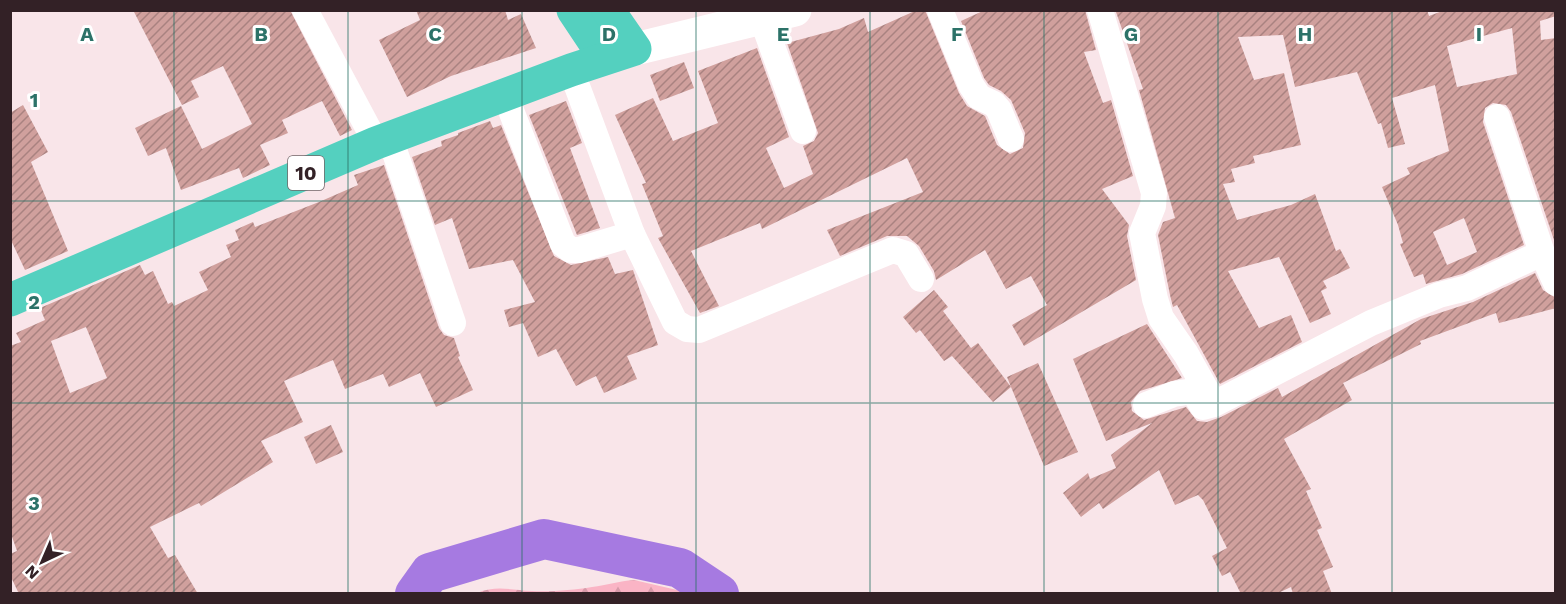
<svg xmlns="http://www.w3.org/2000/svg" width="1566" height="604" font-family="'Work Sans',sans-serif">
<defs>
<pattern id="forest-firs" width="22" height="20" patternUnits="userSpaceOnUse" patternTransform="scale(1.5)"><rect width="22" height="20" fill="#fab4c5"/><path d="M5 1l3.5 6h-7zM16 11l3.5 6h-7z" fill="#d79aa9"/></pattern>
<pattern id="building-hatch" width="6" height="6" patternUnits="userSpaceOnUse" patternTransform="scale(1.5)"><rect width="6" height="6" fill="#d0a09d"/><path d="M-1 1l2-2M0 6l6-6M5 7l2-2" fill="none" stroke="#a98280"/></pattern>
</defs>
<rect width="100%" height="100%" fill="#f9e5e9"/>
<!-- forest -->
<path fill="url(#forest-firs)" d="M634,580l56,13h-213c19,-8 34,-3 55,-2 18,1 42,-1 60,-4 15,-2 27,-6 42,-7z"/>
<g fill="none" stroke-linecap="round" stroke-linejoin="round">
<!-- river -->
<path stroke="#a67ae1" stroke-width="40" d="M415,594l15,-21 114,-34 136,29 39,26"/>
</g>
<!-- building -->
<g fill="url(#building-hatch)" fill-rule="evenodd">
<path d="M133,10h157l62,120 -12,6 -18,-35 -40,19 6,13 -28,12 10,20 -27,13 -4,-10 -58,22 -15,-42 -18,8 -13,-28 46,-22 21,43 50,-25 -29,-58 -32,15 8,16 -17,8z"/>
<path d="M416,10h89l3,10 13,-6 15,34 -85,28 -44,21 -28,-57 41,-20z"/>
<path d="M917,10h8l34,83 8,13 18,10 12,29 13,9 13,-6 2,-15 -14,-33 -10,-9 -12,-6 -5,-7 -23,-57 24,-11h100l11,40 -12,2 19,51 8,-3 22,76 -31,13 27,36 -2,11 9,44 -112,66 -12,-21 35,-20 -16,-29 -25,13 -21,-39 -49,30 -2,-9 -15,-25 -12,-10h-20l-47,20 -13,-26 96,-38 -16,-34 -145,71 -2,-6 -69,28 28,55 -19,7 -42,-75 5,-2 -21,-52 4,-1 -31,-68 38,-17 20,43 45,-18 -20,-52 59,-23 32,89 -23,11 18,40 29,-14 -10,-28 11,-5 4,-8 -31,-90 52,-14 25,-11 4,14z"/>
<path d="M1123,10h304l2,6 16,-6h111v6l-16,5 1,19 15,-2v208l-45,-134 -5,-7 -13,-2 -8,5 -2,14 41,123 -62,29 -36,10 -3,-10 -9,3 -14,-33 3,-1 -5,-18 -16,-38 28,-13 -3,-6 42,-17 -14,-66 -43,13 13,46 -17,4 -7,-25 -3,1 -21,-52 -62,15 -12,-52 -45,2 16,43 30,-7 17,72 -48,11 2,7 -24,6 4,13 -12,2 14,36 54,-15 24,-11 21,57 4,-2 10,19 -27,13 4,7 -6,3 10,23 -21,9 -31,-66 -51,14 31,57 32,-13 11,27 -82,42 -43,-79 -4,2 -3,-12 -12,-60 5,-13 12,-4 -36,-128 4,-1 -27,-77zM1512,28l5,46 -60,13 -10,-41zM1464,218l13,34 -30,13 -14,-33z"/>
<path d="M684,62l10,26 -34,13 -10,-26z"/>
<path d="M566,101l16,42 -12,5 30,80 -23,7 -48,-120z"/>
<path d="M23,105l25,47 -17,10 37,89 -43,19 -15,-32v-125z"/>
<path d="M490,121l3,7 8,-3 53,131 17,9 37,-8 7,17 18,-4 25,75 -31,11 10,23 -33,14 -8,-17 -20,10 -20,-37 -18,8 -15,-34 -14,4 -5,-17 31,-8 -22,-42 -44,9 -17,-51 -17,7 -23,-68 30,-11 -1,-5 17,-6v-2z"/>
<path d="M384,165l55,163 5,7 10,3 6,18 -2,1 15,33 -37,17 -16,-34 -31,14 -6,-13 -38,15 -12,-29 -49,21 19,41 -42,19 12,21 -72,44 -2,-3 -49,24 18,31 7,-3 23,39h-179l-9,-19v-21l7,-3 -7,-20v-185l11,-4 -5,-9 29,-13 -5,-12 100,-43 5,10 8,-4 15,33 4,-2 2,4 34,-16 -9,-18 32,-15 -5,-12 13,-5 -4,-10 18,-8 2,5 64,-25 39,-17 -4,-10zM86,327l21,51 -37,15 -19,-52z"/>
<path d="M1535,273l8,17 13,8v10l-57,15 -3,-10 -76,28 1,3 -78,39 9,17 -68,39 27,50 -5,2 16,37 -5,2 16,37 -10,4 9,23h-39l-2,-7 -15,7h-35l-11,-22 -8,4 -10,-20 15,-8 -24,-48 -5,-5 -23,10 -16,-35 -56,39 -4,-6 -18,14 -18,-24 25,-20 2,6 26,-11 -5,-13 41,-32 -46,18 -33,-82 74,-35 35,54 -42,13 -9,11 1,9 12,9 42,-13 11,14 10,1 14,-5 57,-29 4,9 139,-78 52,-17z"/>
<path d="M934,290l14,17 -5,4 28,37 7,-5 33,44 -4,-10 31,-14 40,89 -34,14 -33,-79 -18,15 -41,-46 -8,5 -24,-31 -4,3 -13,-16z"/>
<path d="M331,425l12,27 -27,12 -12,-27z"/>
</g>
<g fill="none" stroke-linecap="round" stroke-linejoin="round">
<!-- street -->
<g stroke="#fff" stroke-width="26">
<path d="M305,10l71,133"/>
<path d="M940,10l31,75 8,12 15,7 5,6 12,29"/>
<path d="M1100,10l54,183 -1,13 -11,27 13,66 6,19 25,36 28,50 157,-81 68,-28 28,-7 75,-35"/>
<path d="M762,19l41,112"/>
<path d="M505,95l58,149 8,6h8l53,-16 -61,-164"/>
<path d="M1497,117l45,136 14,30"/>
<path d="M390,138l63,185"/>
<path d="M632,234l43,88 12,7 12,1 194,-80 13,4 15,25"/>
<path d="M1146,405l28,-11 19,-3 10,16 8,-2"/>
</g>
<!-- secondary -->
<path stroke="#fff" stroke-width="33" d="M635,49l160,-39"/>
<!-- highway -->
<g stroke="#54d0bf" stroke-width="33">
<path d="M573,10l32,48"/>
<path d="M10,300l366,-157 195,-73 64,-21 -27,-39"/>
</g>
</g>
<!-- grid -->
<path fill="none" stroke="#2c7268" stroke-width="1.5" stroke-opacity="0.55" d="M174,10v584M348,10v584M522,10v584M696,10v584M870,10v584M1044,10v584M1218,10v584M1392,10v584M10,201h1546M10,403h1546"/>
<g text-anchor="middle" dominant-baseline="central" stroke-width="6" stroke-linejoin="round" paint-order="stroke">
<!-- shield labels -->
<rect fill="#fff" stroke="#706467" stroke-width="1.5" x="288" y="156" width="36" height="34" rx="4.5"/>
<g font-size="20" font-weight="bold" fill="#332126">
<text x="306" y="173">10</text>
</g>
</g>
<g font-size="20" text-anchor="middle" font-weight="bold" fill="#2c7268" stroke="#fff" stroke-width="6" stroke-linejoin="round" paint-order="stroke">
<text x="87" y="41">A</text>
<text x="261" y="41">B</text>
<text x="435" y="41">C</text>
<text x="609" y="41">D</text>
<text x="783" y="41">E</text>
<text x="957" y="41">F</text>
<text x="1131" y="41">G</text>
<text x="1305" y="41">H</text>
<text x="1479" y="41">I</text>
<text x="34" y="107">1</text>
<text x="34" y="309">2</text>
<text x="34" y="510">3</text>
</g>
<!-- border -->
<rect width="1566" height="604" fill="none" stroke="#332126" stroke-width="24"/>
<!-- north arrow -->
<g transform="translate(42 562) rotate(224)" stroke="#ffffff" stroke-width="4.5" paint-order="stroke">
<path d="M0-4.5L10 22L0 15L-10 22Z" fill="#332126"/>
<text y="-9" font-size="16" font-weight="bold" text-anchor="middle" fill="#332126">N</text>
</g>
</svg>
